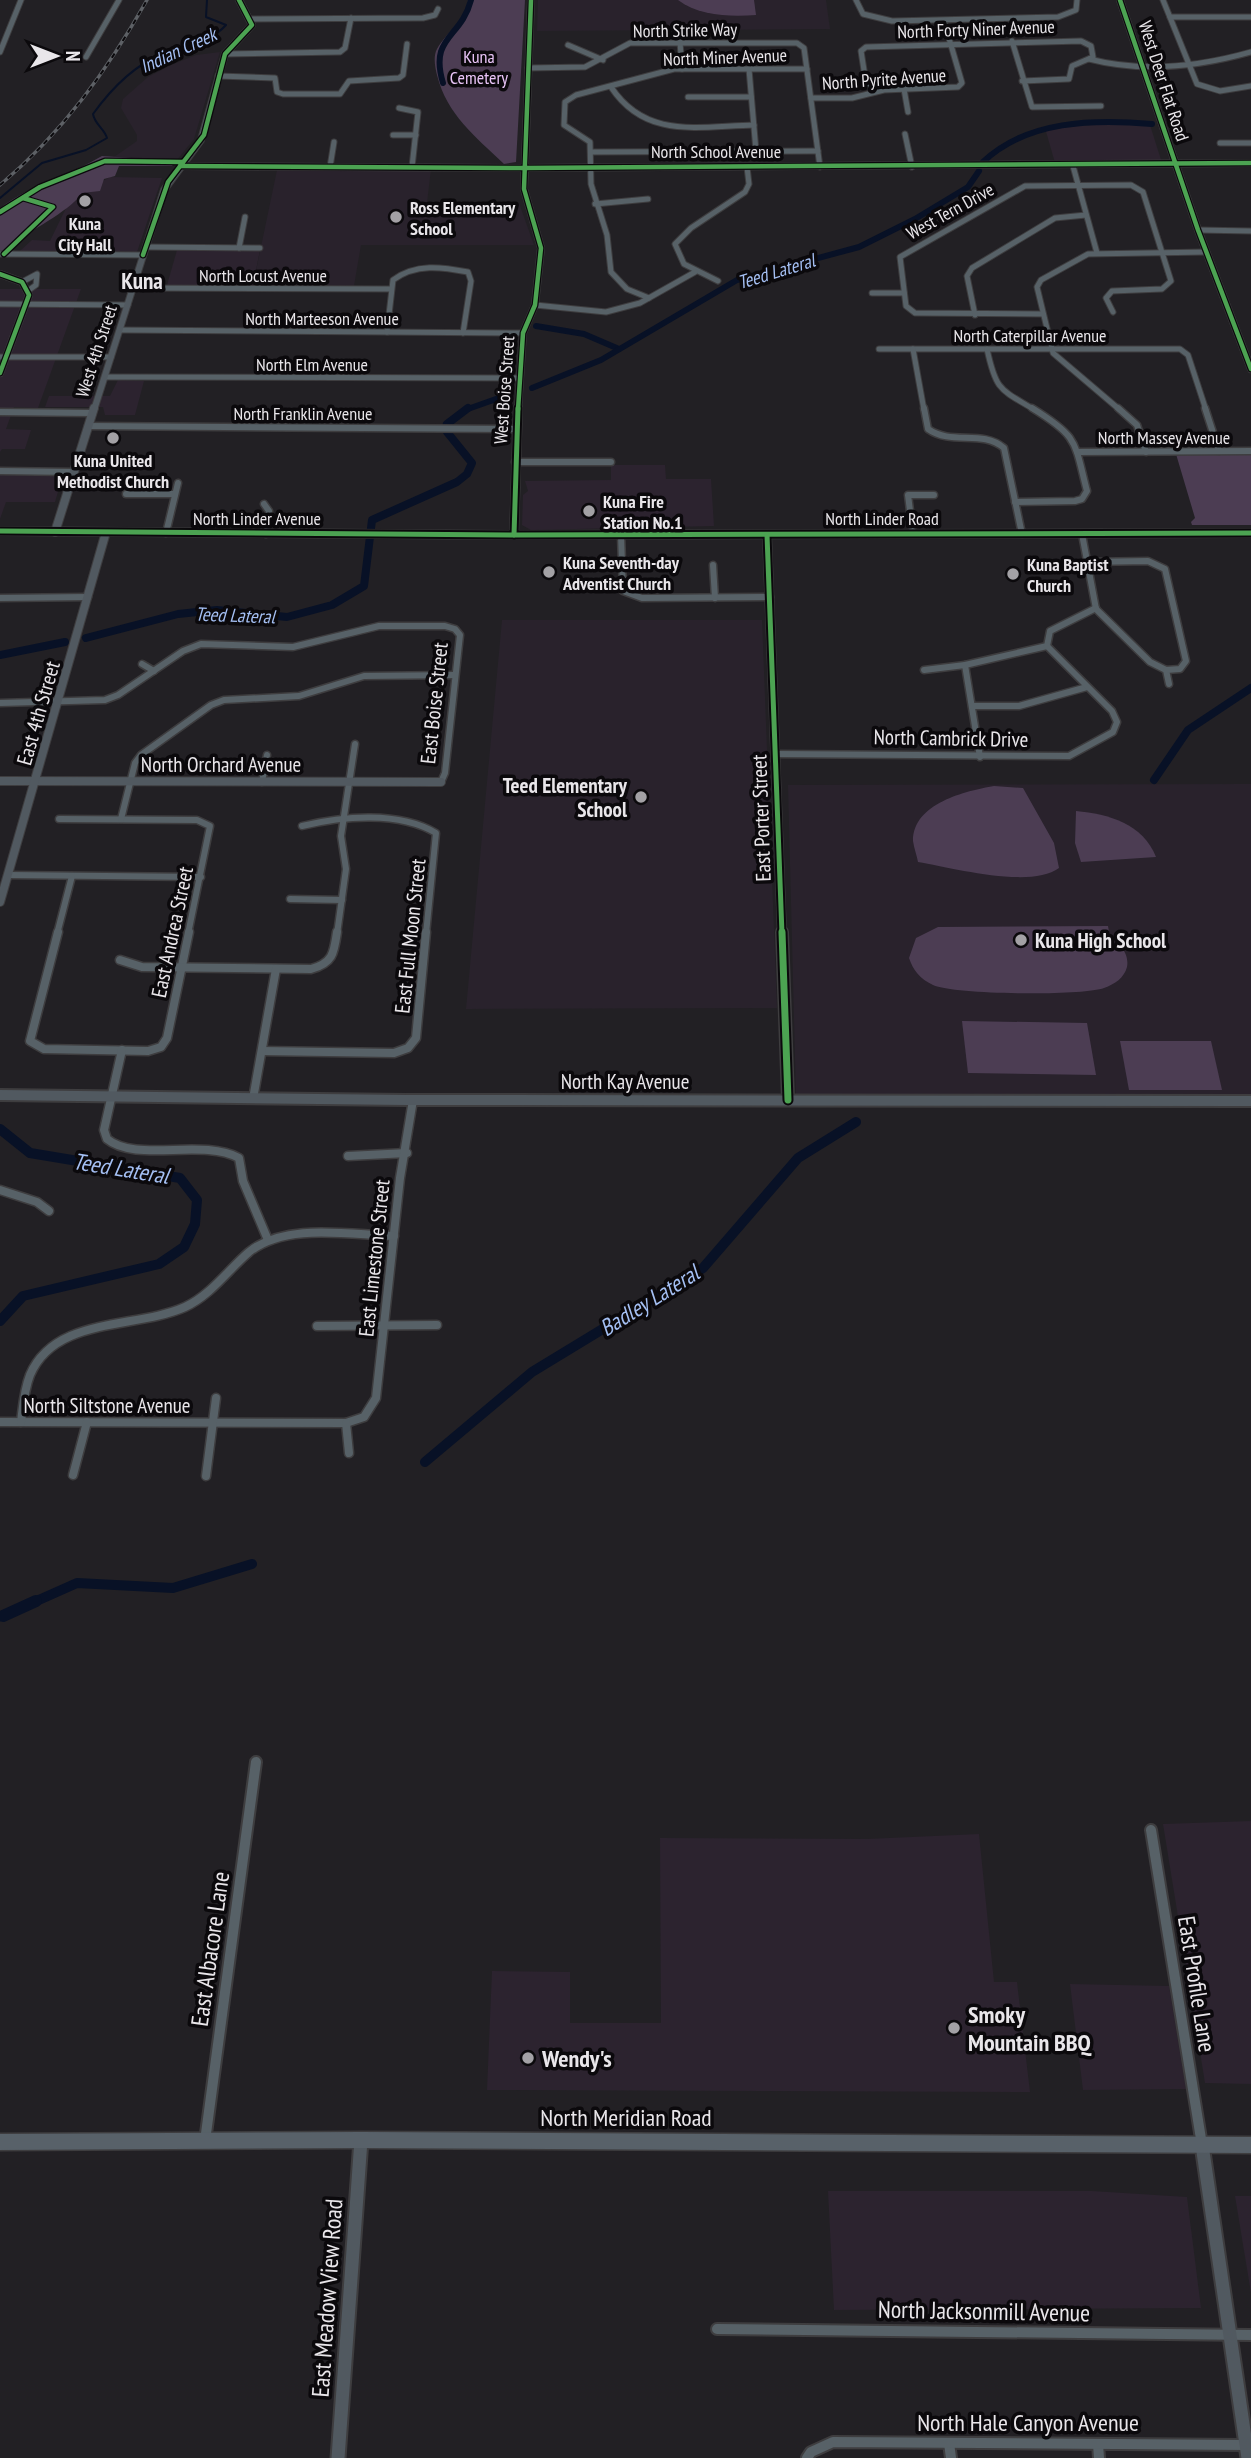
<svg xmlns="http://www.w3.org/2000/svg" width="1251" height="2458" font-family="'PT Sans Narrow',sans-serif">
<rect width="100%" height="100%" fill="#222024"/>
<!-- commercial -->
<g fill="#2c232f">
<path d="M1137,122l13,3 12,38h-107l-10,-35z"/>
<path d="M110,177l52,1 -25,74 -117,-1 12,-11 18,1 17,-35 15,-13z"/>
<path d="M177,250h83l-7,35h-86z"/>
<path d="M0,289h81l-43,119 -24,-1 -8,22 25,1 -6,19h-23l-2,3z"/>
<path d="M118,380l26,1 -9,34h-30l-2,-8h-58l4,-11h61z"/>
<path d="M611,465h54l1,14h45l3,47 -183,4 -9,-5 1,-30 5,-4 -3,-10 86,-1z"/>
<path d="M0,475l61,1 1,2 -7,24h-49l-6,17z"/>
<path d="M1251,1821v263l-46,-1 -42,-259z"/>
<path d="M979,1834l15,148h23l13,110 -543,-2 5,-119 78,1v51h91l-1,-185 207,1z"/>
<path d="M1070,1984l99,2 17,103 -103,1z"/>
<path d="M828,2191h264l95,6 14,111 -367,2z"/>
<path d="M1235,2196h16v97z"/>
</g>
<!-- built -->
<g fill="#29222c">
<path d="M538,0h288l4,29 -293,2z"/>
<path d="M220,52l-26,87 -18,22 -62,-4 23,-16v-6l-16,-27 2,-9 25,-22 23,-12 25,-10z"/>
<path d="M431,169l-4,34h92l15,42h-173l-7,41 -101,-1 24,-115z"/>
<path d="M502,620h260l15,388 -311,1z"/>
<path d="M1251,784v311l-455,1 -8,-311z"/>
</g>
<!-- green -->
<g fill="#4c3d53">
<path d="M468,0h57l-9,162 -12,2c-29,-28 -57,-49 -67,-89 -2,-8 -4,-19 0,-26 10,-18 29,-27 31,-49z"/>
<path d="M678,0h76l2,15c-25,2 -57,1 -78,-15z"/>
<path d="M102,156l74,5 -4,5h-53l-4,10 -11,3 -4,12 -18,2c-8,14 -47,36 -65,47 -7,4 -9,11 -17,14v-46c32,-24 68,-32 102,-52z"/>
<path d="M1176,454l75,1v70h-59l-1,-3 4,-4z"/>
<path d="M994,786l29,2 31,55 5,25c-28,21 -106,0 -141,-6 -1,-6 -4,-14 -5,-21 0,-38 53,-50 81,-55z"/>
<path d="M1076,811c33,3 67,13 80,46l-75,5 -6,-19z"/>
<path d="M1108,926l1,6 -4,1c11,8 25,18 22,34 -3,11 -12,17 -23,21 -22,8 -149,7 -171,-3 -13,-6 -20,-15 -24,-27l7,-20 22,-11z"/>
<path d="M962,1021l125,2 9,52 -128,-2z"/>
<path d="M1120,1041h91l11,49h-93z"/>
</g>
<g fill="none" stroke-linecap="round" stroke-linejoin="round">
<!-- stream -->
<path stroke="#081126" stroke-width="2" d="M0,198l42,-35 44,-13 21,-12c-3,-10 -12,-13 -14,-24 18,-25 40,-48 69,-60 23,-9 47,-10 64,-29l-20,-8 1,-17"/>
<!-- canal-far3 -->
<g stroke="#081126" stroke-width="6">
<path d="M443,83c-14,-47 18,-44 28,-83"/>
<path d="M1174,125h4"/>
<path d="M983,162c44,-42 111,-43 169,-38"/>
<path d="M536,326l48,8 35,15"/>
<path d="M532,388l69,-28 136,-80 122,-33 56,-28 53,-32 11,-16"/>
<path d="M465,410l45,-16"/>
</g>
<!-- canal-far2 -->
<g stroke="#081126" stroke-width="8">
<path d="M447,424l21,-16"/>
<path d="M86,638l92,-24 39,-4 70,7 45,-12 32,-19 8,-66 85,-38 10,-8 5,-11 -25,-31"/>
<path d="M0,655l65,-13"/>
<path d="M1154,780l34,-50 63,-42"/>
</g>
<!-- canal-far1 -->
<g stroke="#081126" stroke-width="10">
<path d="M0,1129l30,24 150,25 17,22 -2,24 -11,23 -25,17 -136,32 -23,25"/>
<path d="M425,1462l107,-90 171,-104 95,-110 58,-36"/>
<path d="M32,1603l45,-20 96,5 79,-24"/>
</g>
<!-- canal -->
<path stroke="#081126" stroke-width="12" d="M3,1616l33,-15"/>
<defs>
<g id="street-far3">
<path d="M856,0l7,14 29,7 166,-4 18,-7 1,-10"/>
<path d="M1163,0l34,84 23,7 31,-5"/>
<path d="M1170,17h81"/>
<path d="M252,19l171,-1 12,-3 3,-6"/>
<path d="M1012,41l20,66 69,-1"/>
<path d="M680,42l2,27"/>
<path d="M568,45l35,15"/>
<path d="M0,52l21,-52"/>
<path d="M225,54l115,-2 5,-4 6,-30"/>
<path d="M86,57l33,-57"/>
<path d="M1089,59c54,14 109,8 162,-7"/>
<path d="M528,68l57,-1 45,-24h167l7,5 16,119"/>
<path d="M749,69l7,82"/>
<path d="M218,76l57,2 2,14 6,2h57l9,-13 50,-3 4,-3 4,-31"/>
<path d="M611,87c35,53 88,39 143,38"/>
<path d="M904,89l4,23"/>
<path d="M877,91l-11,-8 -5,-32 5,-4 215,-6 10,5 2,11 -21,9 -3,13 -47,2"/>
<path d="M688,97h63"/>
<path d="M811,98h41l32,-8 74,-3 4,-4 -18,-62"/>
<path d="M399,108l19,4 -6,55"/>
<path d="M905,134l7,33"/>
<path d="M393,135h23"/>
<path d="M1220,143h31"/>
<path d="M591,152l227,-1"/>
<path d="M1073,166l24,87"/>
<path d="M330,167l4,-25"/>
<path d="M595,204l53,-5"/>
<path d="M1198,230l53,1"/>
<path d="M146,247l114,1"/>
<path d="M239,248l6,-31"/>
<path d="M0,254l143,1"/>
<path d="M718,281l-34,-17 -9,-20 16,-16 54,-36 4,-8 -2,-17"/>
<path d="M22,282l15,-8 -1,11 -7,5"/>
<path d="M134,288l257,1"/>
<path d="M872,293h32"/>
<path d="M649,298l-22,-9 -16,-17 -4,-37 -16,-51 -1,-42 -26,-17 1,-23 11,-7 98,-26h133"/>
<path d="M0,304l128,1"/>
<path d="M535,305l71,7 34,-9 55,-31"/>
<path d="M1043,314l-128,-1 -9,-7 -6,-49 125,-71 106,-1 12,7 28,89 -9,8 -50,2 -6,7 7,14"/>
<path d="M975,315l-8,-39 5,-8 83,-50 31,-3"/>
<path d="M120,330l403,3"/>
<path d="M387,332l6,-52c23,-17 49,-13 75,-8l3,9 -8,52"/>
<path d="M879,349h301l8,6 18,55"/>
<path d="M913,349l11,61"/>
<path d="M987,349c9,42 13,40 48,61"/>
<path d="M0,357h111"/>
<path d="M105,377l415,1"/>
<path d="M1120,410l-67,-57 -16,-66 4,-7 47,-26 118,-2"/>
</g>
<g id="street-far2">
<path d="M924,408l4,21c24,17 54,0 76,19l18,86"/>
<path d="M1118,408l19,17 9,27"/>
<path d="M1205,408l14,43"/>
<path d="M0,412l92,1"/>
<path d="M88,426l429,3"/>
<path d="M1077,452l174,-1"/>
<path d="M515,462h96"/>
<path d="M0,471l74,1"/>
<path d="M126,494h49"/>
<path d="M1015,502l60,-1 7,-2 5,-8c-13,-50 -8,-54 -55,-83"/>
<path d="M264,504l5,7 -3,23"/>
<path d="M166,533l12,-50"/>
<path d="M913,534l-5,-39h26"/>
<path d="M1082,534l14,75 54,53 16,8 3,14"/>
<path d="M621,535l2,56 19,7 128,-1"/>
<path d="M1087,562l61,-1 17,8 21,92 -6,8 -14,1"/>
<path d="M713,565l2,33"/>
<path d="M0,598l88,-1"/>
<path d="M142,664l12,7"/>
<path d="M965,665l15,92"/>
<path d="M924,670l41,-5 82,-19 3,-15 46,-23"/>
<path d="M0,703l105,-3 13,-5 65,-44 18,-7 92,3 86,-21h66l10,3 5,6 -15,138 -4,9"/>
<path d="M972,706h47l68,-19"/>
<path d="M776,754l293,2 44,-24 4,-10 -5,-11 -65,-65"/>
<path d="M262,782l5,-27"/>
<path d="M59,819l138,1 13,6 -22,108"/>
<path d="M121,819l14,-56 6,-8 70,-50 13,-5 75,-4 65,-20 91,-1"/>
<path d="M302,826c41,-10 97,-15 134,7l-10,101"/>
<path d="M8,875l193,2"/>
<path d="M290,899l52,1"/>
<path d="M57,934l15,-58"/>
<path d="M337,934l9,-65 -5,-33 14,-92"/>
</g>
<g id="street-far1">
<path d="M58,932l-28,109 14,8 104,2 13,-4 6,-9 22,-106"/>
<path d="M120,960l22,7 169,2c22,-6 23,-16 26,-37"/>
<path d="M122,1050l-18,80 3,9c29,24 95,-1 132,19l4,23 25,59"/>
<path d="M262,1051l132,2 14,-5 8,-10 10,-106"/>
<path d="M253,1099l23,-130"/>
<path d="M348,1156l59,-3"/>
<path d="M0,1190l37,12 12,9"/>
<path d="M317,1326l120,-1"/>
<path d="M0,1422l346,1 18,-6 12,-19 24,-220 13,-78"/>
<path d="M21,1422c2,-15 3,-32 9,-47 25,-59 106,-46 155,-68 26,-12 43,-37 64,-55 37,-30 101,-17 145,-16"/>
<path d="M346,1423l3,30"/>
<path d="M73,1475l14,-53"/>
<path d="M206,1476l10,-78"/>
</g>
<g id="street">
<path d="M1151,1830l51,315"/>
<path d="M205,2141l51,-379"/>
<path d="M717,2329l534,6"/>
<path d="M949,2443l2,15"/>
<path d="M1098,2444l1,14"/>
<path d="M807,2458l4,-6 22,-10 414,3"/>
</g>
<g id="secondary-far3">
<path d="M1120,0l78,230 53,139"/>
<path d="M180,166l344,2 727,-5"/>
<path d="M0,274l22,8 7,13 -29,78"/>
<path d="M94,410l70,-220 37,-50 24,-86 27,-29 -13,-25"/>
<path d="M518,410l5,-77 12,-28 6,-57 -17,-59 7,-189"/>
</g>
<g id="secondary-far2">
<path d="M0,531l514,4 737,-2"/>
<path d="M55,532l39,-124"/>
<path d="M514,535l4,-127"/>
<path d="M767,535l15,399"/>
<path d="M0,781l441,1"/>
<path d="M0,902l106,-370"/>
</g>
<g id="secondary-far1">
<path d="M782,932l6,168"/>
<path d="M0,1095l406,5 845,1"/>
</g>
<g id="secondary">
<path d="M1202,2145l46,313"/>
<path d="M338,2458l23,-318"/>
</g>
<path id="primary" d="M0,2142l361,-2 890,5"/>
</defs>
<!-- street-far3 casing -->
<use href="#street-far3" stroke="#3e3d3f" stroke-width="7"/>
<!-- street-far2 casing -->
<use href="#street-far2" stroke="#3e3d3f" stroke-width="9"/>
<!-- street-far1 casing -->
<use href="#street-far1" stroke="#3e3d3f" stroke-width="11"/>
<!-- street casing -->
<use href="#street" stroke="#3e3d3f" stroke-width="14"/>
<!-- secondary-far3 casing -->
<use href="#secondary-far3" stroke="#3e3d3f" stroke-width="8"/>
<!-- secondary-far2 casing -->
<use href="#secondary-far2" stroke="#3e3d3f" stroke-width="10"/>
<!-- secondary-far1 casing -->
<use href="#secondary-far1" stroke="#3e3d3f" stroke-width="14"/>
<!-- secondary casing -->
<use href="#secondary" stroke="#3e3d3f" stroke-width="17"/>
<!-- primary casing -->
<use href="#primary" stroke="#3e3d3f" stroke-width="19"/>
<!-- street-far3 -->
<use href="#street-far3" stroke="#576167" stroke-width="5"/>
<!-- street-far2 -->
<use href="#street-far2" stroke="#576167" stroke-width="6"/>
<!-- street-far1 -->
<use href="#street-far1" stroke="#576167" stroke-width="8"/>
<!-- street -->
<use href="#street" stroke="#576167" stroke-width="10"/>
<!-- secondary-far3 -->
<use href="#secondary-far3" stroke="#515960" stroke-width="6"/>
<!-- secondary-far2 -->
<use href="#secondary-far2" stroke="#515960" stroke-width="8"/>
<!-- secondary-far1 -->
<use href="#secondary-far1" stroke="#515960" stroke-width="10"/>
<!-- secondary -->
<use href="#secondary" stroke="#515960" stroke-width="13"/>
<!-- primary -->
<use href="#primary" stroke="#586169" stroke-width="16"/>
<defs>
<path id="rail" d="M0,185c63,-53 107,-114 147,-185"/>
</defs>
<!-- rail casing -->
<use href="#rail" stroke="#5d6065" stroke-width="3.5"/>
<!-- rail -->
<use href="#rail" stroke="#0b090c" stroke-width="2" stroke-dasharray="5" stroke-linecap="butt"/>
<defs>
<g id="cycleway-far2">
<path d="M1120,0l78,230 53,139"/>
<path d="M180,166l344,2 727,-5"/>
<path d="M0,212l40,-25 65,-26 78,1"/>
<path d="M4,254l49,-47 -30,-9"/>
<path d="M143,255l25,-73 36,-47 21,-81 27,-29 -13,-25"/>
<path d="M0,274l22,8 7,13 -29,78"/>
<path d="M518,410l5,-77 12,-28 6,-57 -17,-59 7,-189"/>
</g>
<g id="cycleway-far1">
<path d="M0,531l514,4 737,-2"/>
<path d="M514,535l4,-127"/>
<path d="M767,535l15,399"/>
</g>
<path id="cycleway" d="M782,932l6,168"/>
</defs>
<!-- cycleway-far2 casing -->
<use href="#cycleway-far2" stroke="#0b090c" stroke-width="7"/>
<!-- cycleway-far1 casing -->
<use href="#cycleway-far1" stroke="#0b090c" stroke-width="9"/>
<!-- cycleway casing -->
<use href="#cycleway" stroke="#0b090c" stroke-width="11"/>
<!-- cycleway-far2 -->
<use href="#cycleway-far2" stroke="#4ca352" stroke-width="4.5"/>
<!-- cycleway-far1 -->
<use href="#cycleway-far1" stroke="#4ca352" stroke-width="5"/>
<!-- cycleway -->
<use href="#cycleway" stroke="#4ca352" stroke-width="7"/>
</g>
<!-- markers -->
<g fill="#a3a1a5" stroke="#0b090c" stroke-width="2.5">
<circle cx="85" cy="201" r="7"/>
<circle cx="396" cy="217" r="7"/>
<circle cx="113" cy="438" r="7"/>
<circle cx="589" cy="511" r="7"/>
<circle cx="549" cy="572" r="7"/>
<circle cx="1013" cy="574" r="7"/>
<circle cx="641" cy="797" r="7"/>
<circle cx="1021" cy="940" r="7"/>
<circle cx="954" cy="2028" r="7"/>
<circle cx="528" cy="2058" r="7"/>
</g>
<g text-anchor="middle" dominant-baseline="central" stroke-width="7" stroke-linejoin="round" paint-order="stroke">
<!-- far-street labels -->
<g font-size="18" fill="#e9e6ea" stroke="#0b090c">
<text transform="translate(976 29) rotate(-2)">North Forty Niner Avenue</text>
<text transform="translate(685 30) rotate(-1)">North Strike Way</text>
<text transform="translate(725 57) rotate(-2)">North Miner Avenue</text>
<text transform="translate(884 79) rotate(-4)">North Pyrite Avenue</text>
<text transform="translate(1164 81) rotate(72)">West Deer Flat Road</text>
<text x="716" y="151">North School Avenue</text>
<text transform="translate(950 211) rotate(-29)">West Tern Drive</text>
<text x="263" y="275">North Locust Avenue</text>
<text x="322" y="318">North Marteeson Avenue</text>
<text x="1030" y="335">North Caterpillar Avenue</text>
<text transform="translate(96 351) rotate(-72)">West 4th Street</text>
<text x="312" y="364">North Elm Avenue</text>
<text transform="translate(504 390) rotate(-86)">West Boise Street</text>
<text x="303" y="413">North Franklin Avenue</text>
<text x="1164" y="437">North Massey Avenue</text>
<text x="257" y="518">North Linder Avenue</text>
<text x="882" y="518">North Linder Road</text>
</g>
<!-- far-park labels -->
<g font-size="18" fill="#e9c4f7" stroke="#0b090c">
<text x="479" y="56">Kuna<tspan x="479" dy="21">Cemetery</tspan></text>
</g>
<!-- far-poi labels -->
<g font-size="18" font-weight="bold" fill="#e9e6ea" stroke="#0b090c" text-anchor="start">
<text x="410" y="207">Ross Elementary<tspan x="410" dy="21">School</tspan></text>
<text x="85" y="223" text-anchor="middle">Kuna<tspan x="85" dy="21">City Hall</tspan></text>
<text x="113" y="460" text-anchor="middle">Kuna United<tspan x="113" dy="21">Methodist Church</tspan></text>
<text x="603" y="501">Kuna Fire<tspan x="603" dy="21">Station No.1</tspan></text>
<text x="563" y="562">Kuna Seventh-day<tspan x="563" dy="21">Adventist Church</tspan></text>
<text x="1027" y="564">Kuna Baptist<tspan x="1027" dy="21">Church</tspan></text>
</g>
<!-- far-water labels -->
<g font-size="19" font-style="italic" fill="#a4bff3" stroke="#0b090c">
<text transform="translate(178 50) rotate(-25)">Indian Creek</text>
<text transform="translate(776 271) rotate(-17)">Teed Lateral</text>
<text transform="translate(235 615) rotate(2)">Teed Lateral</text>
</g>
<!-- street labels -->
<g font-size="21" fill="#e9e6ea" stroke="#0b090c">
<text transform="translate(434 703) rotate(-84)">East Boise Street</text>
<text transform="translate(38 713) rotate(-74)">East 4th Street</text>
<text transform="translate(951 738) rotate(1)">North Cambrick Drive</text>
<text x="221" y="764">North Orchard Avenue</text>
<text transform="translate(761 818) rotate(-92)">East Porter Street</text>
<text transform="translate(172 932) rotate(-78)">East Andrea Street</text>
<text transform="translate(410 936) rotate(-84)">East Full Moon Street</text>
<text x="625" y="1081">North Kay Avenue</text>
<text transform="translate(374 1258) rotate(-84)">East Limestone Street</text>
<text x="107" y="1405">North Siltstone Avenue</text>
</g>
<!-- poi labels -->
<g font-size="21" font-weight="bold" fill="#e9e6ea" stroke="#0b090c" text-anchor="end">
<text x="627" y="785">Teed Elementary<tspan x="627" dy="24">School</tspan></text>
<text x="1035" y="940" text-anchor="start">Kuna High School</text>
</g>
<!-- far-district labels -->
<g font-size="23" font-weight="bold" fill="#e9e6ea" stroke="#0b090c">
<text x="142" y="280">Kuna</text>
</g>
<!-- water labels -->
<g font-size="23" font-style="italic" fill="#a4bff3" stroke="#0b090c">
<text transform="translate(121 1168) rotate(9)">Teed Lateral</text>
<text transform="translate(649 1300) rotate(-32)">Badley Lateral</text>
</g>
<!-- near-street labels -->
<g font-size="24" fill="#e9e6ea" stroke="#0b090c">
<text transform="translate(210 1949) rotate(-82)">East Albacore Lane</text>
<text transform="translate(1197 1984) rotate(81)">East Profile Lane</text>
<text x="626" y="2117">North Meridian Road</text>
<text transform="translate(327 2298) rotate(-86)">East Meadow View Road</text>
<text transform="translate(984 2311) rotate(1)">North Jacksonmill Avenue</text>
<text x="1028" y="2422">North Hale Canyon Avenue</text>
</g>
<!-- near-poi labels -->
<g font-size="24" font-weight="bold" fill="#e9e6ea" stroke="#0b090c" text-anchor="start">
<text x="968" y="2014">Smoky<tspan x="968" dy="28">Mountain BBQ</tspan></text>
<text x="542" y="2058">Wendy's</text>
</g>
</g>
<!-- north arrow -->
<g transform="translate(56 56) rotate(90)" stroke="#0b090c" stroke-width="5" paint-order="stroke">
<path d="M0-5L12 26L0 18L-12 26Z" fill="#e9e6ea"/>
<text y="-10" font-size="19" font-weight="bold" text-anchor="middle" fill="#e9e6ea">N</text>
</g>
</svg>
